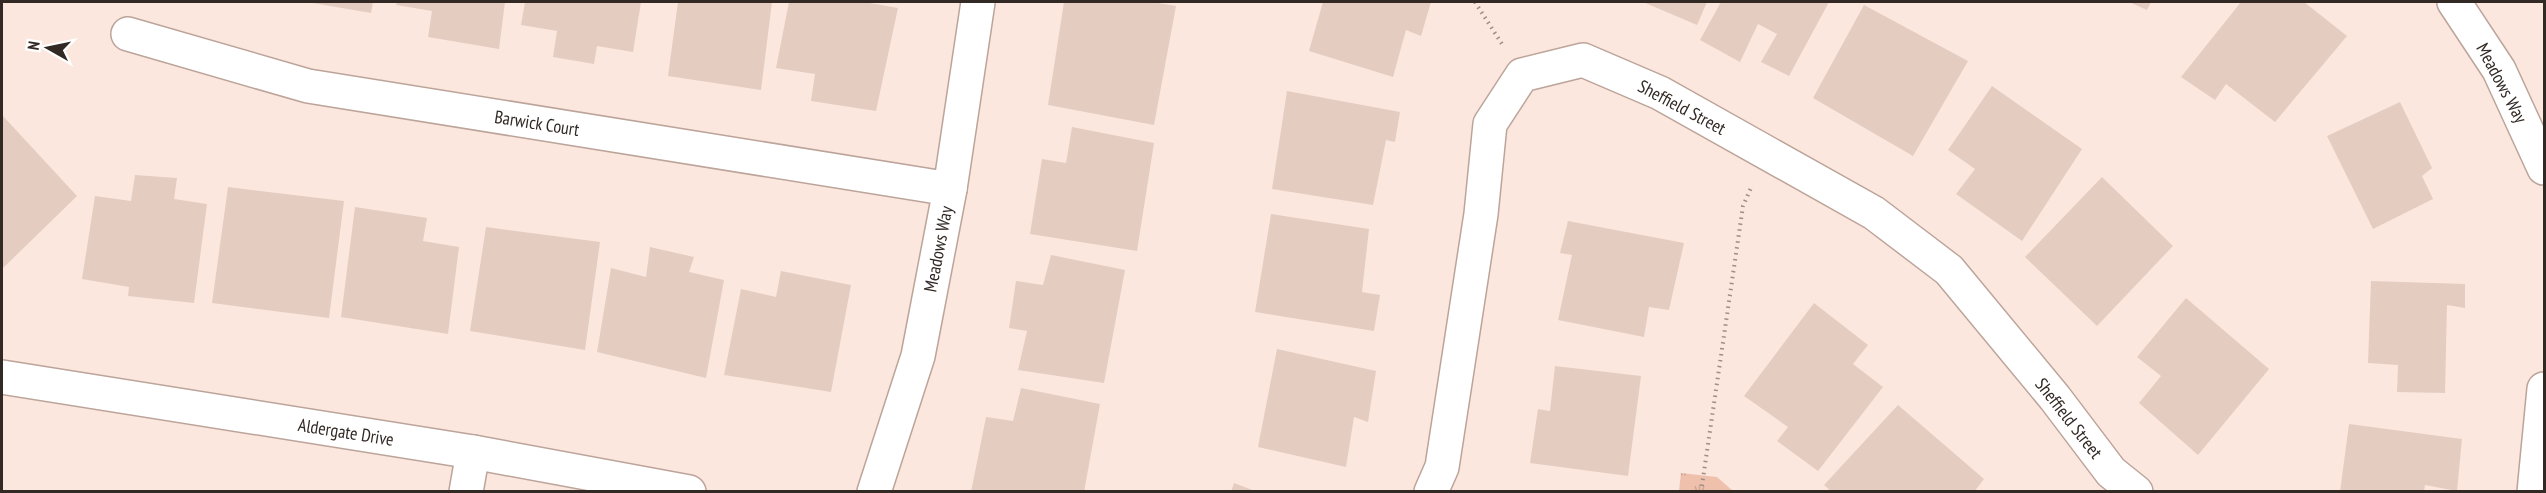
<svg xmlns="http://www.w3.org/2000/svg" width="2546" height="493" font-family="'PT Sans Narrow',sans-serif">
<defs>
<pattern id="grass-tufts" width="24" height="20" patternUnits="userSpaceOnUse" patternTransform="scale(1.5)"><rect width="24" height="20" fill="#efc1ad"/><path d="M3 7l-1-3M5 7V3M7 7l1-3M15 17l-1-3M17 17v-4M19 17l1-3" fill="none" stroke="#cda695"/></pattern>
</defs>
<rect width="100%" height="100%" fill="#fbe7de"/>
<!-- grass -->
<path fill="url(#grass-tufts)" d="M1681,473l36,4 16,14h-54z"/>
<!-- building -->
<g fill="#e5ccc1">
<path d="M307,2h66l-2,11z"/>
<path d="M397,2h108l-6,47 -71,-12 4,-26 -36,-6z"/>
<path d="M525,2h116l-8,50 -36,-6 -3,18 -41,-7 4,-26 -36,-6z"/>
<path d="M678,2h94l-11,88 -93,-14z"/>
<path d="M789,2h75l34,6 -22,103 -65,-10 4,-27 -39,-6z"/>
<path d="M1064,2h88l24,4 -22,119 -106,-20z"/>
<path d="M1323,2h108l-10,34 -15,-6 -13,47 -84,-26z"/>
<path d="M1643,2h64l-10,23z"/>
<path d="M1721,2h108l-40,74 -28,-14 16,-28 -19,-10 -18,38 -40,-22z"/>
<path d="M2129,2h22l-4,8z"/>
<path d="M2241,2h63l43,34 -72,86 -49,-38 -11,16 -34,-23z"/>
<path d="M1864,5l104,56 -55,95 -100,-58z"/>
<path d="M1992,86l90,63 -60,92 -66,-47 19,-25 -27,-19z"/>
<path d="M1287,91l113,21 -5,30 -9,-2 -13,65 -101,-16z"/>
<path d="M2400,102l32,66 -10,8 11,23 -60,30 -46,-93z"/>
<path d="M2,115l75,81 -75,73z"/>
<path d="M1072,127l82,16 -17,108 -107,-17 12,-75 24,4z"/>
<path d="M135,175l42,3 -3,21 33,5 -13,99 -66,-7 1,-9 -47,-8 13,-83 36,5z"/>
<path d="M2102,177l71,69 -76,80 -72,-69z"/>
<path d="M228,187l116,14 -15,117 -117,-15z"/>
<path d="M355,207l72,11 -4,23 36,6 -11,87 -107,-17z"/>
<path d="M1271,214l98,15 -7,63 18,3 -6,36 -119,-19z"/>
<path d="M1568,221l116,22 -15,67 -20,-3 -5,30 -86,-17 14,-65 -12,-2z"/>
<path d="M486,227l114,15 -15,108 -115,-19z"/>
<path d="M650,247l44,10 -5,15 35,8 -18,98 -109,-26 14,-84 35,9z"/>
<path d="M1051,255l74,15 -21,113 -86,-13 9,-39 -18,-3 7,-47 27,4z"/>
<path d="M781,271l70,14 -20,107 -107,-17 17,-86 35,8z"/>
<path d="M2371,281l94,3v24l-18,-3 -2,88 -48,-1 1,-27 -30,-2z"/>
<path d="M2186,298l83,71 -71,86 -59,-52 22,-27 -24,-19z"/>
<path d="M1814,303l54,42 -15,19 30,23 -65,84 -41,-30 11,-14 -44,-31z"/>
<path d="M1277,349l99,22 -8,51 -14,-5 -8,50 -88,-20z"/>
<path d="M1555,366l86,10 -13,100 -98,-13 8,-54 12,2z"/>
<path d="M1021,388l79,16 -16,88h-113l15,-75 27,4z"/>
<path d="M1898,405l86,74 -10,13h-142l-8,-7z"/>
<path d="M2349,424l113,15 -5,52 -32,-6 -1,7h-84z"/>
<path d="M1234,483l21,8v1h-24z"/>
</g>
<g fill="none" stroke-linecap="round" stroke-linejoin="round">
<defs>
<g id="street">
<path d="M2454,2l45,68 45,98"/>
<path d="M128,34l180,52 642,103"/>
<path d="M466,492l7,-40"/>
<path d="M874,492l44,-136 32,-167 28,-187"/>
<path d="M1431,492l11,-25 39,-253 9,-90 32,-49 61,-15 77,33 214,120 75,57 106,128 56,74 25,20"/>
<path d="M2534,492l10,-103"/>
</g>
<path id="secondary" d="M2,377l471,75 216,40"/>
</defs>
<!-- street casing -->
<use href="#street" stroke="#bca49a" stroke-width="36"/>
<!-- secondary casing -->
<use href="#secondary" stroke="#bca49a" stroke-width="36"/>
<!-- path -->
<g stroke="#9d8e87" stroke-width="4" stroke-dasharray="1.5 4.5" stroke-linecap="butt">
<path d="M1475,2l27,42"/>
<path d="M1701,492l42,-286 8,-18"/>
</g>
<!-- street -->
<use href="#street" stroke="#fff" stroke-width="33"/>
<!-- secondary -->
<use href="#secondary" stroke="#fff" stroke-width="33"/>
</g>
<g text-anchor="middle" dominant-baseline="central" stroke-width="6" stroke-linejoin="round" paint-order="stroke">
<!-- street labels -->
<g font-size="18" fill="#322925" stroke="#fff">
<text transform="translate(2502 83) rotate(62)">Meadows Way</text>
<text transform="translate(1682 107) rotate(28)">Sheffield Street</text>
<text transform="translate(537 123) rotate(9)">Barwick Court</text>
<text transform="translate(938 249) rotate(-79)">Meadows Way</text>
<text transform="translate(2069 418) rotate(52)">Sheffield Street</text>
<text transform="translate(346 432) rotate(9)">Aldergate Drive</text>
</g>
</g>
<!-- border -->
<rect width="2546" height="493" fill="none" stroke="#322925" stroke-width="6"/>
<!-- north arrow -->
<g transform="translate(48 48) rotate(279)" stroke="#ffffff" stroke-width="4.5" paint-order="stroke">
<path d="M0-4.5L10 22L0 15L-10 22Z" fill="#322925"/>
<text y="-9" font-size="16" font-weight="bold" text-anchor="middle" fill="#322925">N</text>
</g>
</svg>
